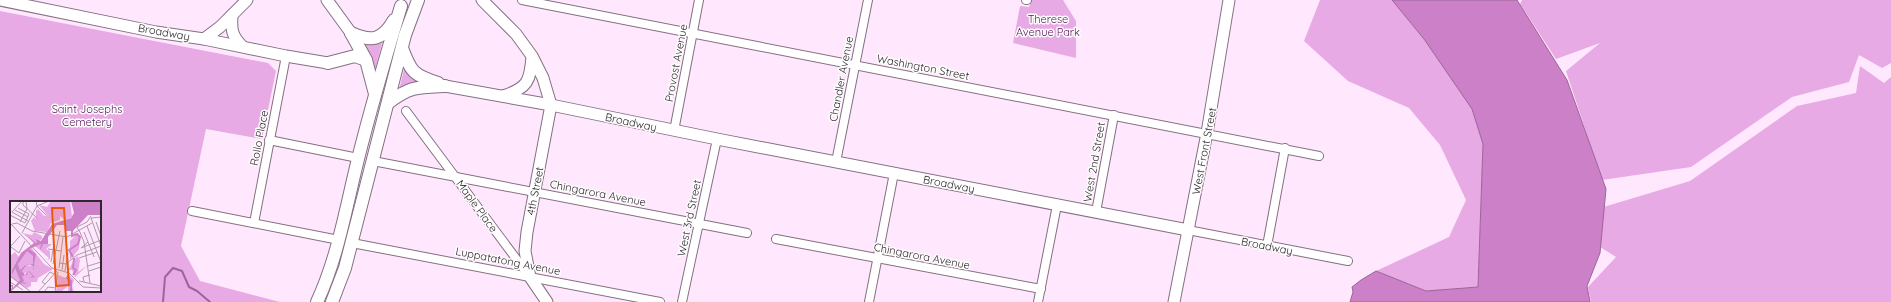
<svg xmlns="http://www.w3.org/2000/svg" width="1891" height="302" font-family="Quicksand,sans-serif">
<rect width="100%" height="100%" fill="#ffe8fd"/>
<!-- green -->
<g fill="#e8aae4" fill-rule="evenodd">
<path d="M1031,0h32l13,21v37l-63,-15 7,-37 9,1z"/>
<path d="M1320,0h72l32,39 48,70 11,35 -5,143 -52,4 -50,-20 73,-34 17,-37 -26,-55 -31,-37 -61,-27 -44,-40z"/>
<path d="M1522,0h369v63l-9,5 -23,-13 -10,27 -57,15 -101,70 -89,13 -36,-109 34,-28 -44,16 -36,-55z"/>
<path d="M0,11l268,52 8,8 -14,68 -56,-10 -25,117 19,35 80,21h-280zM11,202h89v89h-89z"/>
<path d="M360,41l8,3 14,-1 -7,27z"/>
<path d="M405,65l19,18 -25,7z"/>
<path d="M1860,66l24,17 7,-6v225h-300l-3,-15 28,-30 -19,-12v-36l93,-28 107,-75 59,-13z"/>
</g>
<!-- water -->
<path fill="#cb80c7" stroke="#9c6599" d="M1392,0h125l50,80 39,109 -6,64 -13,33 3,16h-240l3,-10 -1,-5 9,-7 15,-9 50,20 52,-4 5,-143 -11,-35 -48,-70z"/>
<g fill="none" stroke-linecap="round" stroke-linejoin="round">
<!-- stream -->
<path stroke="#9c6599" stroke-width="2" d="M163,302l2,-25 8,-9 9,3 7,16 8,4 13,11"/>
<defs>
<g id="minor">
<path d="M522,0l797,156"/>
<path d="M1026,0h1"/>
<path d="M406,111l123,165"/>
<path d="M674,131l25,-131"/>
<path d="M269,140l89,18"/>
<path d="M373,161l374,72"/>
<path d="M836,162l32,-162"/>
<path d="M192,211l147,29"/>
<path d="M1096,212l18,-97"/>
<path d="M254,223l32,-167"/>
<path d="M1188,230l160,31"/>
<path d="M776,239l265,50"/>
<path d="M352,243l308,59"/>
<path d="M1267,246l18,-98"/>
<path d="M682,302l35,-163"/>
<path d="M869,302l25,-129"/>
<path d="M1038,302l19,-97"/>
</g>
<g id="major">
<path d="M0,0l156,32 48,7 82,17 42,7"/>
<path d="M327,0l24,33"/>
<path d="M482,0l34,34 16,22 11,22 8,27 -24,127 -2,19 5,26 17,25"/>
<path d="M232,15c-1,15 0,21 10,31"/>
<path d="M204,39l16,-12 27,-27"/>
<path d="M445,86l106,19 166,34 471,91"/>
<path d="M503,96c25,-8 27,-15 29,-39"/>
<path d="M1174,302l33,-169 22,-133"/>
</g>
<g id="highway">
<path d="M351,33c20,9 31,8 43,-13"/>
<path d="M351,33l15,27 9,34"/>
<path d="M402,48c9,24 11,27 36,35"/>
<path d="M328,63l27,-7 11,4"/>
<path d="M388,103c22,-17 30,-16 57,-17"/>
<path d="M317,302c21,-45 29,-95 41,-143 13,-52 28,-103 43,-153"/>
<path d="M332,302l13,-34 60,-233 13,-35"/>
</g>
</defs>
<!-- minor casing -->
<use href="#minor" stroke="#847082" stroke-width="10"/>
<!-- major casing -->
<use href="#major" stroke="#847082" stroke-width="13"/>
<!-- highway casing -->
<use href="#highway" stroke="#847082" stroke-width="14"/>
<!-- minor -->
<use href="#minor" stroke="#fff" stroke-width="8"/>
<!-- major -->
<use href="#major" stroke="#fff" stroke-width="11"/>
<!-- highway -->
<use href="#highway" stroke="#fff" stroke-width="12"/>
</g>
<g text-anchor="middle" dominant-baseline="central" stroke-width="3" stroke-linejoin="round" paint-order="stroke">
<!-- park labels -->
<g font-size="11" fill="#571356" stroke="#fdfdfd">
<text x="1048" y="19">Therese<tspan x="1048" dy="13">Avenue Park</tspan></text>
<text x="87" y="109">Saint Josephs<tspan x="87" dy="13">Cemetery</tspan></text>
</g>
<!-- street labels -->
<g font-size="11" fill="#2f262e" stroke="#fdfdfd">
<text transform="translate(164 32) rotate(10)">Broadway</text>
<text transform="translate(676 63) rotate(-79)">Provost Avenue</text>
<text transform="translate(923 67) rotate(11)">Washington Street</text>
<text transform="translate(841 79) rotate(-79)">Chandler Avenue</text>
<text transform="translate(631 122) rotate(12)">Broadway</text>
<text transform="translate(259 138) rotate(-79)">Rollo Place</text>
<text transform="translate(1204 151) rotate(-79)">West Front Street</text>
<text transform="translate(1094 162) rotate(-80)">West 2nd Street</text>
<text transform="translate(949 184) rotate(11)">Broadway</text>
<text transform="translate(535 191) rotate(-79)">4th Street</text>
<text transform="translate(598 193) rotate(11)">Chingarora Avenue</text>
<text transform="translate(477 206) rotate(54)">Maple Place</text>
<text transform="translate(689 218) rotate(-78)">West 3rd Street</text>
<text transform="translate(1267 246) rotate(11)">Broadway</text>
<text transform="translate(922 256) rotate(11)">Chingarora Avenue</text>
<text transform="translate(508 261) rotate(11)">Luppatatong Avenue</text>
</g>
</g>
<!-- overview -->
<g transform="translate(10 201)">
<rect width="91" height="91" fill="#ffe8fd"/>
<path d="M41,0h19l2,16 -7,3 -5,-4v4l-9,3 -4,9 -12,-1 -4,-10 3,-4 2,2v-8l2,-2 6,7 3,-1 -8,-10 8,2zM24,31l8,4v3l-7,4 -13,-10 10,2zM67,33l3,3 -1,12 -9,11v-19zM31,43h11l-6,5 4,2v8l-3,1 2,-2 -14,-12zM21,46l13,17 9,5 -15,9 -1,4h-6v4l-4,2 -7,-4 2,-10 3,2 2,-2v-2l-4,2 -1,-5 4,-4 11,2 -3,-2 1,-10 -7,-6zM17,49l6,6v8l-8,1 -5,5 1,5 -4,-11zM5,51l4,5 -7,13v5l3,-8 5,12 -1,4 -9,-7v-20zM67,55l3,4 -2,12 10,-7 -13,12 -3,-7h-4zM58,72l6,7 -2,6 2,6h-6v-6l-7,6h-5l2,-17 8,3z" fill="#e8aae4"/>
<path d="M61,0h30v14h-13l-15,16h-7l-1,-6h-8l-9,12v7h-5l-2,5h-1l1,-5 -12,5 7,5 -2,11 5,2 -5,-1 -1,5v-5l-6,-2 -5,7 3,4 2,-3 2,-1 6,6 -6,1 4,-2 -5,-5 -1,4 -5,1 2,5 -2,1 4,1 1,1 -6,-1 -11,9 2,-5 -2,-2h3v3l7,-8 -5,-12 -3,7v-5l9,-17 13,-10 -8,-8 10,8 1,-2 -2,-2 6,2 11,-17 19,-6 3,-5zM17,50l6,5v8l-8,1 -5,5 1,4 -3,-10z" fill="#cb80c7" fill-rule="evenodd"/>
<path fill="none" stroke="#cb80c7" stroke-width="2" d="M62,30v5l5,-2 3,3 -2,7 -9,6 4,7M63,74l3,-5 -3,-2 1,-10M59,75l-2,2 4,3v11"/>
<path fill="none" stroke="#ac9aaa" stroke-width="1" d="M13,0v4l14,13M5,9l13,7M2,11l16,9M2,11l10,-11M0,14l15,8 4,-9 -11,-6M36,14l-9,-9 12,-5M91,16l-10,1 10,28M10,21l7,-13 -1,-8M86,21l5,14M0,22l42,45 17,5 14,14 18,1M2,23l5,-1 15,8 35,6 25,-14M77,25l14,36M69,29l5,12 6,41M69,30l-2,-4 10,-5 4,-6M74,31l10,25M12,32l15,-27 -1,-5M78,41l-7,6 20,-8M0,46l10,-11M1,46l8,6 6,-12M38,48l13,2M69,57l18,-6M41,61l3,-18M49,62l7,1 11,-9 24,-9M43,63l7,-33M78,65l13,-4M49,67l4,-31M52,69l2,-15M55,70l3,-18M79,70l12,-4M0,75l21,16M69,80l22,5M0,81l13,8M74,81l-1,-5 7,-2M35,83l-3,-2 8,-10 4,2M28,91l19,-21M34,91l4,-5 8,1M45,91l3,-20"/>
<path fill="#e8590c" fill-opacity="0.15" stroke="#e8590c" stroke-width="2" d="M42,7h12l5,77 -13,1z"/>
<rect width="91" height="91" fill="none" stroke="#2f262e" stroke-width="2"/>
</g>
</svg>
